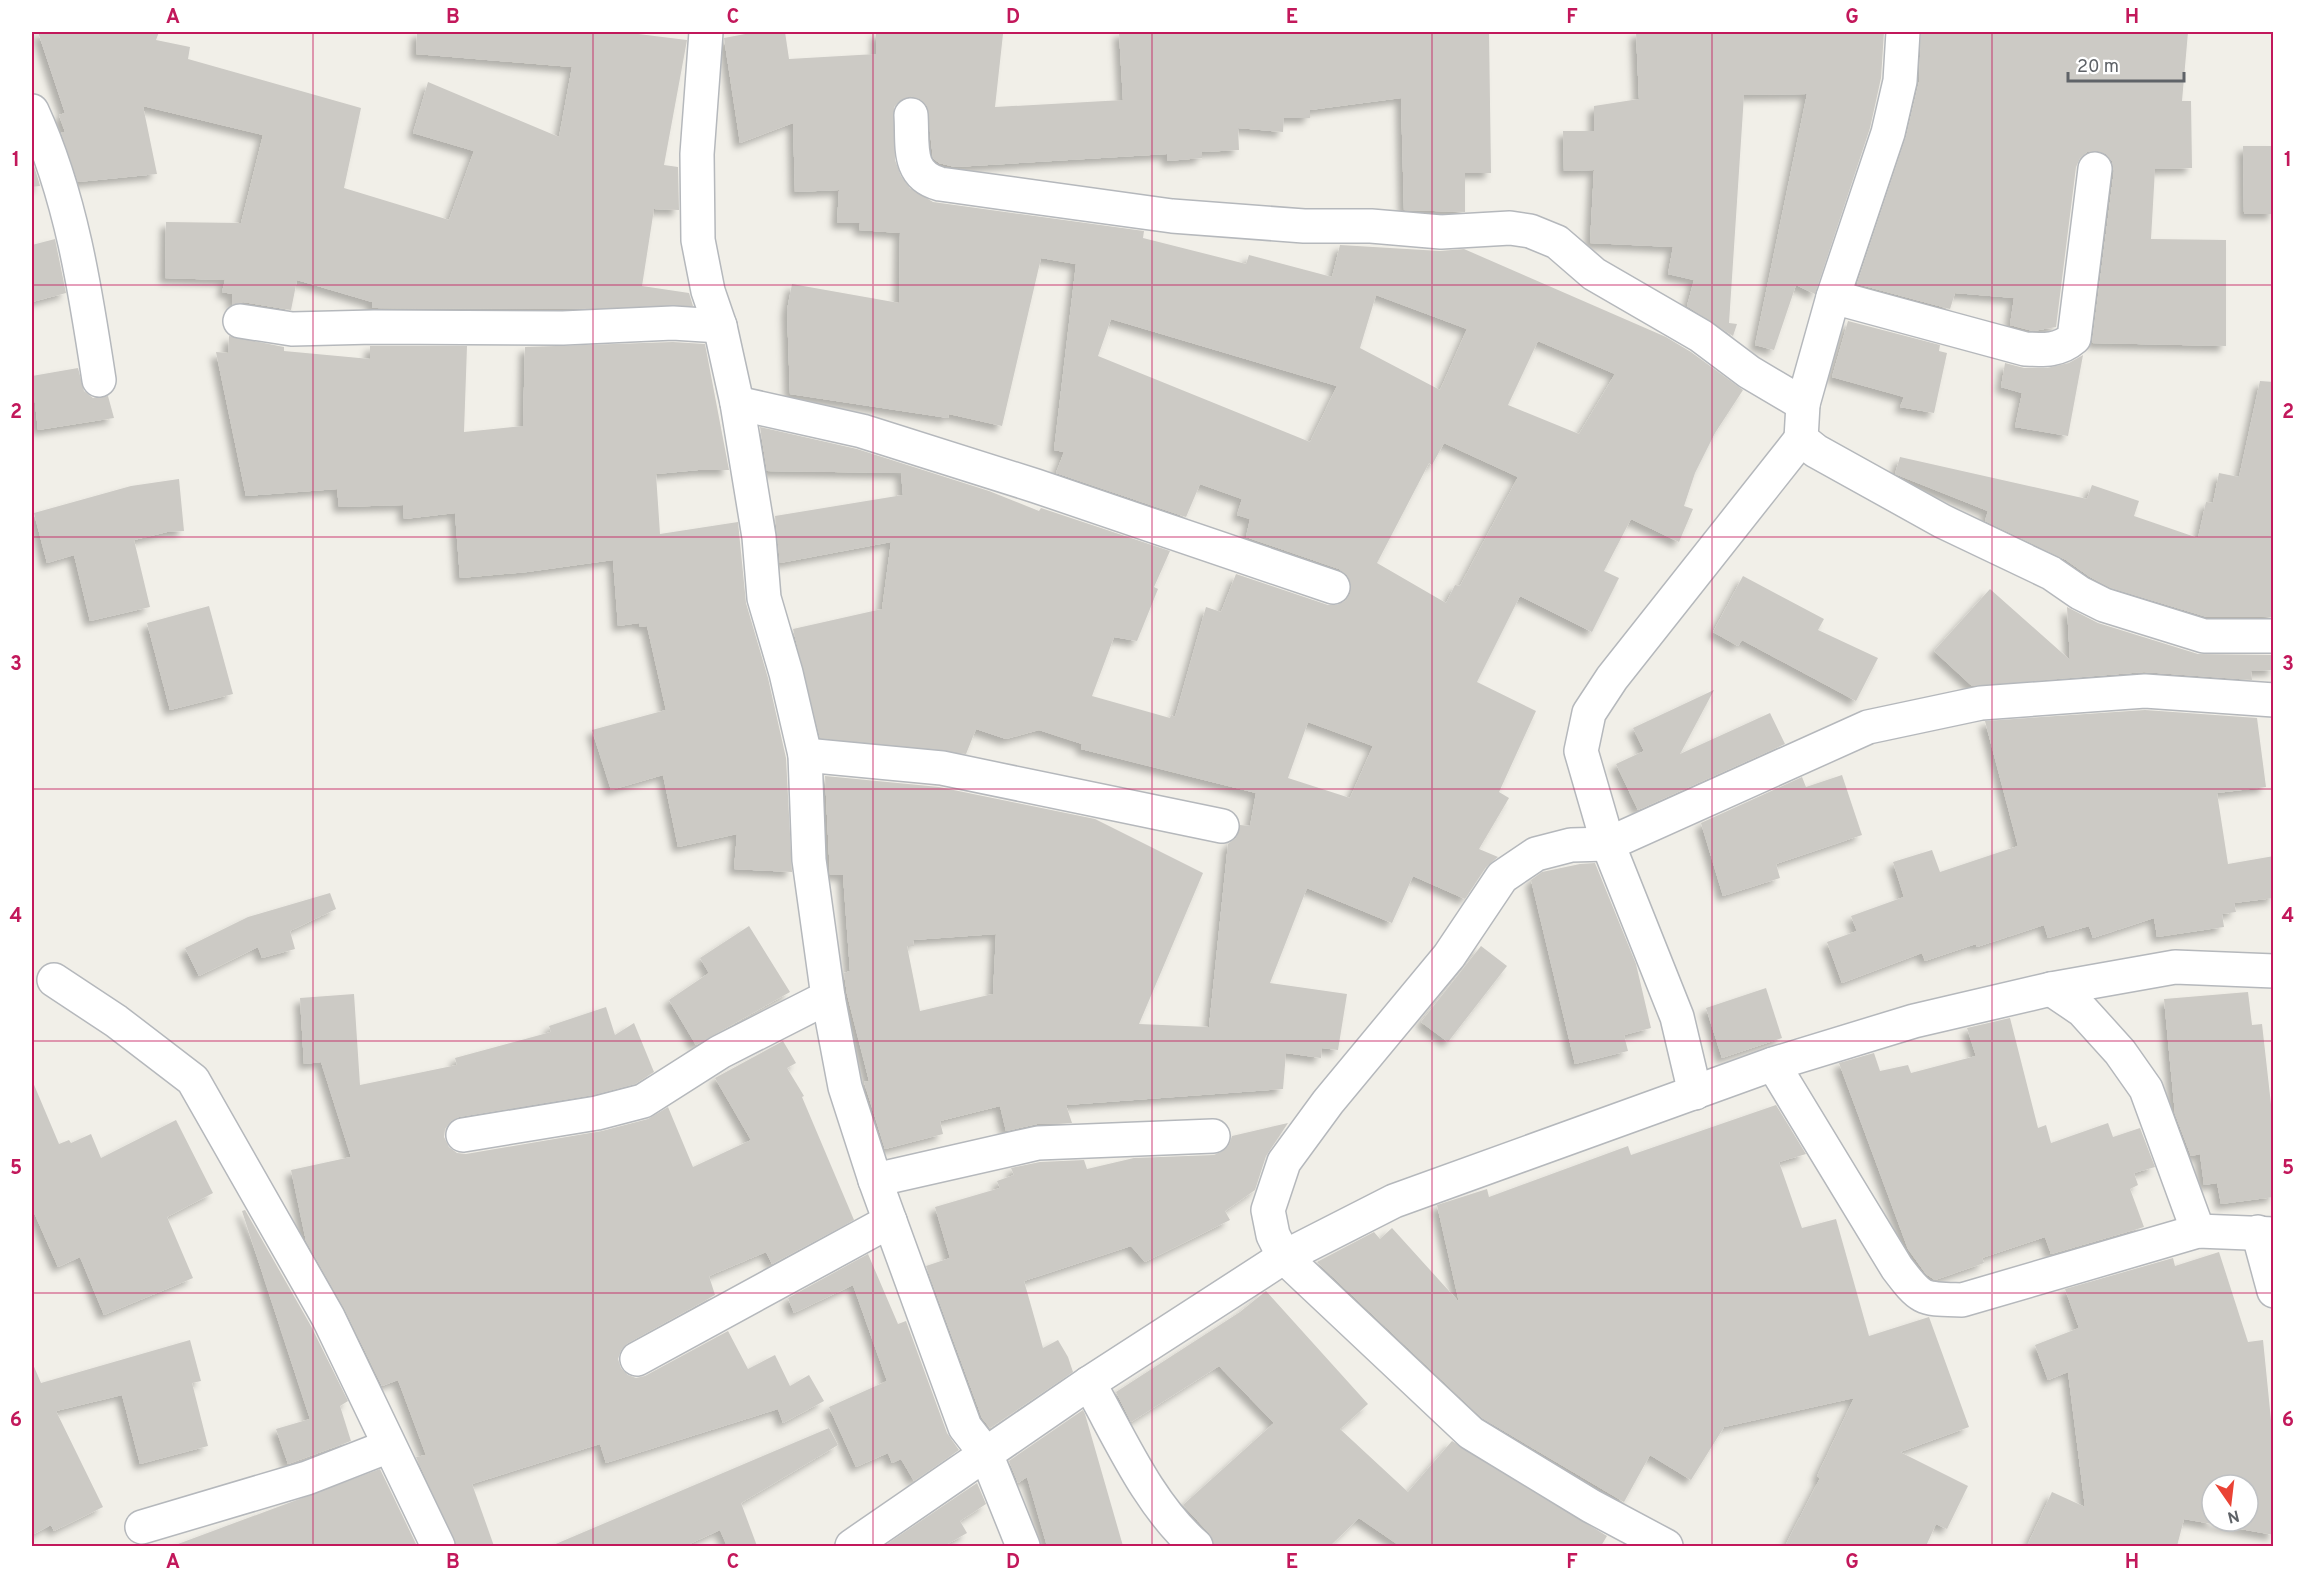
<svg xmlns="http://www.w3.org/2000/svg" width="2305" height="1578" font-family="Overpass,sans-serif">
<defs>
<filter id="shadow"><feDropShadow dx="-5.5" dy="5.5" stdDeviation="3" flood-color="#0004"/></filter>
</defs>
<rect width="100%" height="100%" fill="#f1efe8"/>
<!-- building -->
<g fill="#cccac5" fill-rule="evenodd" filter="url(#shadow)">
<path d="M38,32h121l-3,8 34,7 -2,12 173,49 -17,80 105,32 25,-69 -61,-18 15,-51 131,55 13,-70 -156,-13 1,-22h205l65,8 -23,125 14,2 1,43 -25,-1 -12,77 47,7 4,13 -130,3 -191,-1v-6l-75,-22 -6,30 -48,-8 -11,3v-11l-10,-2 3,-12 -60,-2 1,-56 75,1 22,-88 -120,-29 14,68 -79,8 -17,-50h4l-6,-17 6,-2z"/>
<path d="M756,32h29l4,27 87,-5v-22l127,2 -8,73 128,-7 -4,-68h370l2,141h-26v39l-61,-2 -3,-112 -91,12v8h-26l-1,14 -45,-4 1,22 -37,2v6l-35,3v-7l-212,13 -16,-4 -6,-5 -6,-52 -7,-7 -10,-3 -9,4 -7,7 1,53 6,16 9,12 23,14 211,29 -1,7 103,26 3,-9 83,22 8,-32 100,6 24,-2 202,88 25,15 52,38 -28,43 -20,40 -11,33 9,3 -14,33 -48,-23 -27,52 15,7 -27,54 -72,-36 -43,86 59,29 -37,81 10,6 -30,51 19,8 -12,10 -21,32 -52,-23 -21,47 -85,-35 -37,95 77,11 -9,56 -16,-2 -1,10 -35,-5 -3,36 -217,16 6,18 -35,1 -31,7 -6,-25 -60,15 3,13 -58,15 -21,-67 5,-1 -22,-87 -3,-21 6,-2 -7,-96h-13l-5,-99 114,11 156,32 108,54 -64,151 70,3 19,-183 8,-6 4,-13 10,1 6,-33 -175,-44 1,-5 -43,-14 -33,9 -30,-10 -10,25 -146,-16 -27,-109 89,-20 9,-67 -111,21 -5,-47 128,-21 -2,-22 -134,-2 -7,-44 97,22 132,42 50,20 2,-3 129,43 -16,36 4,2 -21,52 -23,-4 -22,59 78,22 1,-3 4,2 31,-110 15,5 15,-38 92,31h9l8,-4 5,-7 1,-10 -4,-9 -8,-6 -93,-32 4,-18 -13,-4 5,-16 -42,-15 -14,33 -130,-44 8,-21 -10,-2 22,-186 -35,-6 -39,168 -53,-12 -1,4 -158,-24 -3,-84 5,-26 107,19 1,-70 -41,-3 1,-7h-23l2,-33 -44,2 -2,-69 -53,20 -16,-105zM1376,295l91,34 -27,61 -80,-42zM1111,319l226,67 -27,56 -212,-86zM1538,341l77,33 -36,60 -71,-29zM1444,443l74,34 -58,109 -5,-1 -9,18 -69,-40 52,-100 3,2zM1308,722l65,24 -23,52 -62,-20zM996,934l-3,60 -73,17 -13,-65h7l-1,-6z"/>
<path d="M1636,32h248l-3,46 -11,50 -55,166 -19,-9 -22,65 -19,-5 52,-251 -63,1 -15,228 8,1 -4,12 -46,-30 7,-26 -26,-6 5,-27 -83,-4 4,-73 -30,1 -1,-40h31v-25l45,-7z"/>
<path d="M1921,32h267l-6,69h9l1,67 -37,1 -4,70 75,1v106l-134,-3 22,-172 -2,-10 -6,-7 -8,-3 -11,1 -7,6 -4,9 -20,160 -23,4 -23,-6 4,-27 -59,-5 -5,16 -93,-25 49,-147 13,-55z"/>
<path d="M2243,146h31v68h-30z"/>
<path d="M32,160l7,22 1,4 -8,1z"/>
<path d="M55,239l11,54 -34,9v-57z"/>
<path d="M1848,321l92,24 -1,6 8,2 -13,60 -34,-6 4,-10 -72,-20z"/>
<path d="M229,336l55,11v4l86,8v-13h97l-3,86 59,-6 2,-79 148,-5 32,2 24,126h-31l-42,4 4,60 78,-12 8,81 22,75 18,80 6,114 -58,-3 3,-35 -59,13 -15,-72 -52,15 -19,-60 74,-20 -19,-84 -7,1 -1,-4 -21,3 -5,-66 -86,12 -67,6 -5,-65 -51,6 -1,-14 -64,2 -2,-18 -91,7 -30,-144 12,1z"/>
<path d="M2083,355l-15,81 -53,-9 7,-34 -21,-6 4,-24 19,5h23l22,-5z"/>
<path d="M78,368l6,23 9,7 15,-2 6,22 -76,12 -6,-54z"/>
<path d="M2260,381l14,1v235h-67l-96,-29 -21,-11 -24,-17 -81,-39 3,-10 -93,-37 5,-17 187,42 5,-14 47,16 -5,15 64,22 8,-36 7,1 6,-30 20,4z"/>
<path d="M179,479l5,52 -17,1 -33,8 16,67 -60,14 -16,-66 -27,8 -13,-50 97,-27z"/>
<path d="M1743,576l81,43 -6,11 60,28 -22,43 -114,-61 -4,6 -25,-14z"/>
<path d="M1990,589l80,71 -3,-53 31,16 100,31 76,1v15l-23,1 1,9 -108,-8 -172,14 -38,-35z"/>
<path d="M209,606l24,88 -63,16 -23,-87z"/>
<path d="M1714,690l-34,64 90,-41 15,31 -147,66 -22,-46 28,-13 -11,-23z"/>
<path d="M2145,710l112,8 9,69 -49,6 11,71 46,-8v42l-40,5 2,9 -14,2 2,13 -67,10 -3,-19 -61,20 -4,-12 -41,12 -4,-13 -67,22 -1,-3 -51,17 -3,-8 -80,30 -15,-41 30,-11 -6,-15 53,-19 -11,-35 39,-12 8,22 78,-26 -33,-125z"/>
<path d="M1842,775l20,60 -86,29 4,14 -57,18 -22,-73 101,-46 4,10z"/>
<path d="M1595,863l41,101 15,64 -27,7 4,16 -53,13 -44,-184 11,-8 38,-8z"/>
<path d="M330,893l6,16 -46,22 5,18 -33,9 -4,-11 -59,29 -14,-28 63,-31z"/>
<path d="M749,926l41,66 -94,53 -27,-45 40,-27 -9,-15z"/>
<path d="M1481,946l26,20 -59,76 -27,-20z"/>
<path d="M1766,988l16,50 -60,20 -16,-50z"/>
<path d="M2248,992l4,33 10,-1 12,107v66l-53,7 -4,-21 -13,2 -4,-31 -9,2 -16,-42 -11,-115z"/>
<path d="M354,994l6,91 97,-20 -2,-7 96,-26 -2,-6 57,-19 9,28 19,-12 20,49 -19,12 -42,11 -134,22 -8,4 -6,8 -1,8 5,10 8,6 9,1 136,-23 46,-12 20,-12 25,60 58,-27 -36,-62 68,-37 13,22 -9,5 17,28 -2,1 52,123 -82,44 -6,-12 -57,24 6,19 -87,48 -7,7 -3,9 3,9 7,7 8,3 9,-2 83,-45 20,38 27,-14 15,31 19,-11 15,26 -41,22 -5,-14 -172,54 -6,-19 -128,40 22,62h-37l-41,-89 10,-2 -28,-75 -16,6 -38,-78 -38,-67 -15,-71 60,-13 -30,-95 -17,2 -4,-66z"/>
<path d="M2010,1018l28,110 8,-3 5,18 57,-20 5,14 27,-9 15,39 -21,6 4,12 -8,4 14,38 -93,27 -6,-17 -63,21 2,5 -49,17 -9,-6 -18,-25 -69,-186 35,-10 6,18 28,-6 3,8 65,-17 -9,-28z"/>
<path d="M32,1080l27,64 10,-4 2,3 20,-9 10,24 75,-38 37,73 -46,24 26,61 -89,37 -24,-58 -22,10 -26,-59z"/>
<path d="M1776,1105l30,49 -27,8 23,66 34,-9 33,117 60,-19 40,110 -69,25 68,34 -21,43 -11,-5 -10,22h-141l35,-68 -3,-2 37,-78 -130,29 -33,53 -41,-25 -26,47 -142,-84 -165,-156 57,-30 6,7 12,-11 67,74 -22,-97 50,-16 2,8 139,-51 3,9z"/>
<path d="M1288,1123l-22,33 -11,34 -30,21 5,9 -85,42 -14,-16 -107,35 19,67 15,-8 10,17 5,15 -83,56 -8,-10 -56,-152 24,-8 -15,-51 65,-19 -3,-7 17,-6 -3,-7 29,-6 44,-2 3,9 47,-11 80,-3 9,-4 6,-6 3,-9z"/>
<path d="M245,1210l66,116 37,75 -8,5 11,35 -63,23 -12,-35 34,-10 -68,-208z"/>
<path d="M2219,1252l29,90 15,-2 11,110v85l-90,-16 -7,27h-150l25,-54 33,15 -17,-135 -20,8 -13,-35 44,-17 -14,-39 108,-31 2,8zM2212,1485h36v36h-36z"/>
<path d="M868,1254l30,70 8,-3 41,112 12,17 -45,31 -13,-22 -9,4 -4,-10 -32,14 -27,-60 58,-26 -34,-96 -59,28 -6,-15z"/>
<path d="M1266,1291l102,113 -28,25 68,63 44,-51 155,95 -6,10h-201l-41,-28 -29,28h-116l-5,-13 -26,-28 91,-82 -55,-57 -88,56 -15,-30 124,-80z"/>
<path d="M190,1340l11,41 -9,2 16,63 -68,18 -18,-69 -66,16 47,96 -49,24 -3,-6 -19,10v-173l9,21z"/>
<path d="M1083,1410l2,4 38,132h-76l-20,-69 -9,6 -9,-22z"/>
<path d="M829,1428l9,17 -97,58 16,43h-30l-7,-16 -35,16h-134z"/>
<path d="M380,1469l37,77h-238l-1,-2z"/>
<path d="M977,1483l9,21 -26,17 7,12 -23,13h-60z"/>
</g>
<g fill="none" stroke-linecap="round" stroke-linejoin="round">
<defs>
<g id="minor">
<path d="M706,32l-9,122 1,86 10,51 12,35 17,77 22,134 5,61 22,75 19,82 4,105 19,137 17,90 30,93 90,247 21,27 37,92"/>
<path d="M32,111c39,85 53,177 67,269"/>
<path d="M911,115c2,30 -5,60 29,69l232,32 132,10h67l70,6 69,-4 20,3 27,11 37,32 107,62 48,36 54,32 -2,35 15,12 126,70 109,52 29,20 24,12 100,31h70"/>
<path d="M1833,297l192,52c19,1 34,2 49,-11l21,-169"/>
<path d="M240,321l52,8 82,-2 189,1 110,-5 47,3"/>
<path d="M737,403l125,28 174,55 297,101"/>
<path d="M1803,404l30,-107 55,-164 12,-52 3,-49"/>
<path d="M805,755l137,13 280,58"/>
<path d="M54,980l62,41 77,59 135,237 110,229"/>
<path d="M2051,989l31,21 38,42 26,37 52,142"/>
<path d="M1773,1064l124,204c25,33 25,31 65,32l236,-69 76,3"/>
<path d="M1695,1093l-18,-76 -69,-173 -27,-93 8,-38 23,-35 189,-239"/>
<path d="M463,1135l134,-22 46,-12 77,-49 108,-55"/>
<path d="M875,1180l163,-37 175,-7"/>
<path d="M2258,1232l16,59"/>
<path d="M637,1359l253,-138"/>
<path d="M1089,1383c31,55 59,121 107,163"/>
<path d="M142,1527l165,-49 82,-32"/>
<path d="M852,1546l237,-163 195,-126 110,-56 379,-137 141,-43 137,-32 124,-22 99,4"/>
<path d="M1666,1546l-75,-40 -120,-73 -187,-176 -11,-22 -5,-25 16,-48 44,-60 121,-146 53,-79 34,-23 35,-9 37,-1 260,-117 113,-24 164,-12 129,9"/>
</g>
</defs>
<!-- minor casing -->
<use href="#minor" stroke="#b5b8bc" stroke-width="36"/>
<!-- minor -->
<use href="#minor" stroke="#fff" stroke-width="33"/>
</g>
<!-- grid -->
<path fill="none" stroke="#c2185b" stroke-width="1.5" stroke-opacity="0.55" d="M313,32v1514M593,32v1514M873,32v1514M1152,32v1514M1432,32v1514M1712,32v1514M1992,32v1514M32,285h2242M32,537h2242M32,789h2242M32,1041h2242M32,1293h2242"/>
<!-- border -->
<rect width="2305" height="1578" fill="none" stroke="#ffffff" stroke-width="66"/>
<!-- north arrow -->
<g transform="translate(2230 1503) rotate(166)"><circle r="28" fill="#ffffff" stroke="#bfc1c3" stroke-width="1.5"/>
<path d="M0-4.5L10 22L0 15L-10 22Z" fill="#ea4335"/>
<text y="-9" font-size="16" font-weight="bold" text-anchor="middle" fill="#5f6368">N</text>
</g>
<!-- scale -->
<path d="M2068 72v9h116v-9" fill="none" stroke="#5f6368" stroke-width="3"/>
<text x="2077" y="72" font-size="18" fill="#5f6368" stroke="#ffffff" stroke-width="4.5" paint-order="stroke">20 m</text>
<rect x="33" y="33" width="2239" height="1512" fill="none" stroke="#c2185b" stroke-width="2"/>
<g font-size="20" text-anchor="middle" font-weight="bold" fill="#c2185b">
<text x="173" y="23">A</text>
<text x="453" y="23">B</text>
<text x="733" y="23">C</text>
<text x="1013" y="23">D</text>
<text x="1292" y="23">E</text>
<text x="1572" y="23">F</text>
<text x="1852" y="23">G</text>
<text x="2132" y="23">H</text>
<text x="16" y="166">1</text>
<text x="2288" y="166">1</text>
<text x="16" y="418">2</text>
<text x="2288" y="418">2</text>
<text x="16" y="670">3</text>
<text x="2288" y="670">3</text>
<text x="16" y="922">4</text>
<text x="2288" y="922">4</text>
<text x="16" y="1174">5</text>
<text x="2288" y="1174">5</text>
<text x="16" y="1426">6</text>
<text x="2288" y="1426">6</text>
<text x="173" y="1568">A</text>
<text x="453" y="1568">B</text>
<text x="733" y="1568">C</text>
<text x="1013" y="1568">D</text>
<text x="1292" y="1568">E</text>
<text x="1572" y="1568">F</text>
<text x="1852" y="1568">G</text>
<text x="2132" y="1568">H</text>
</g>
</svg>
